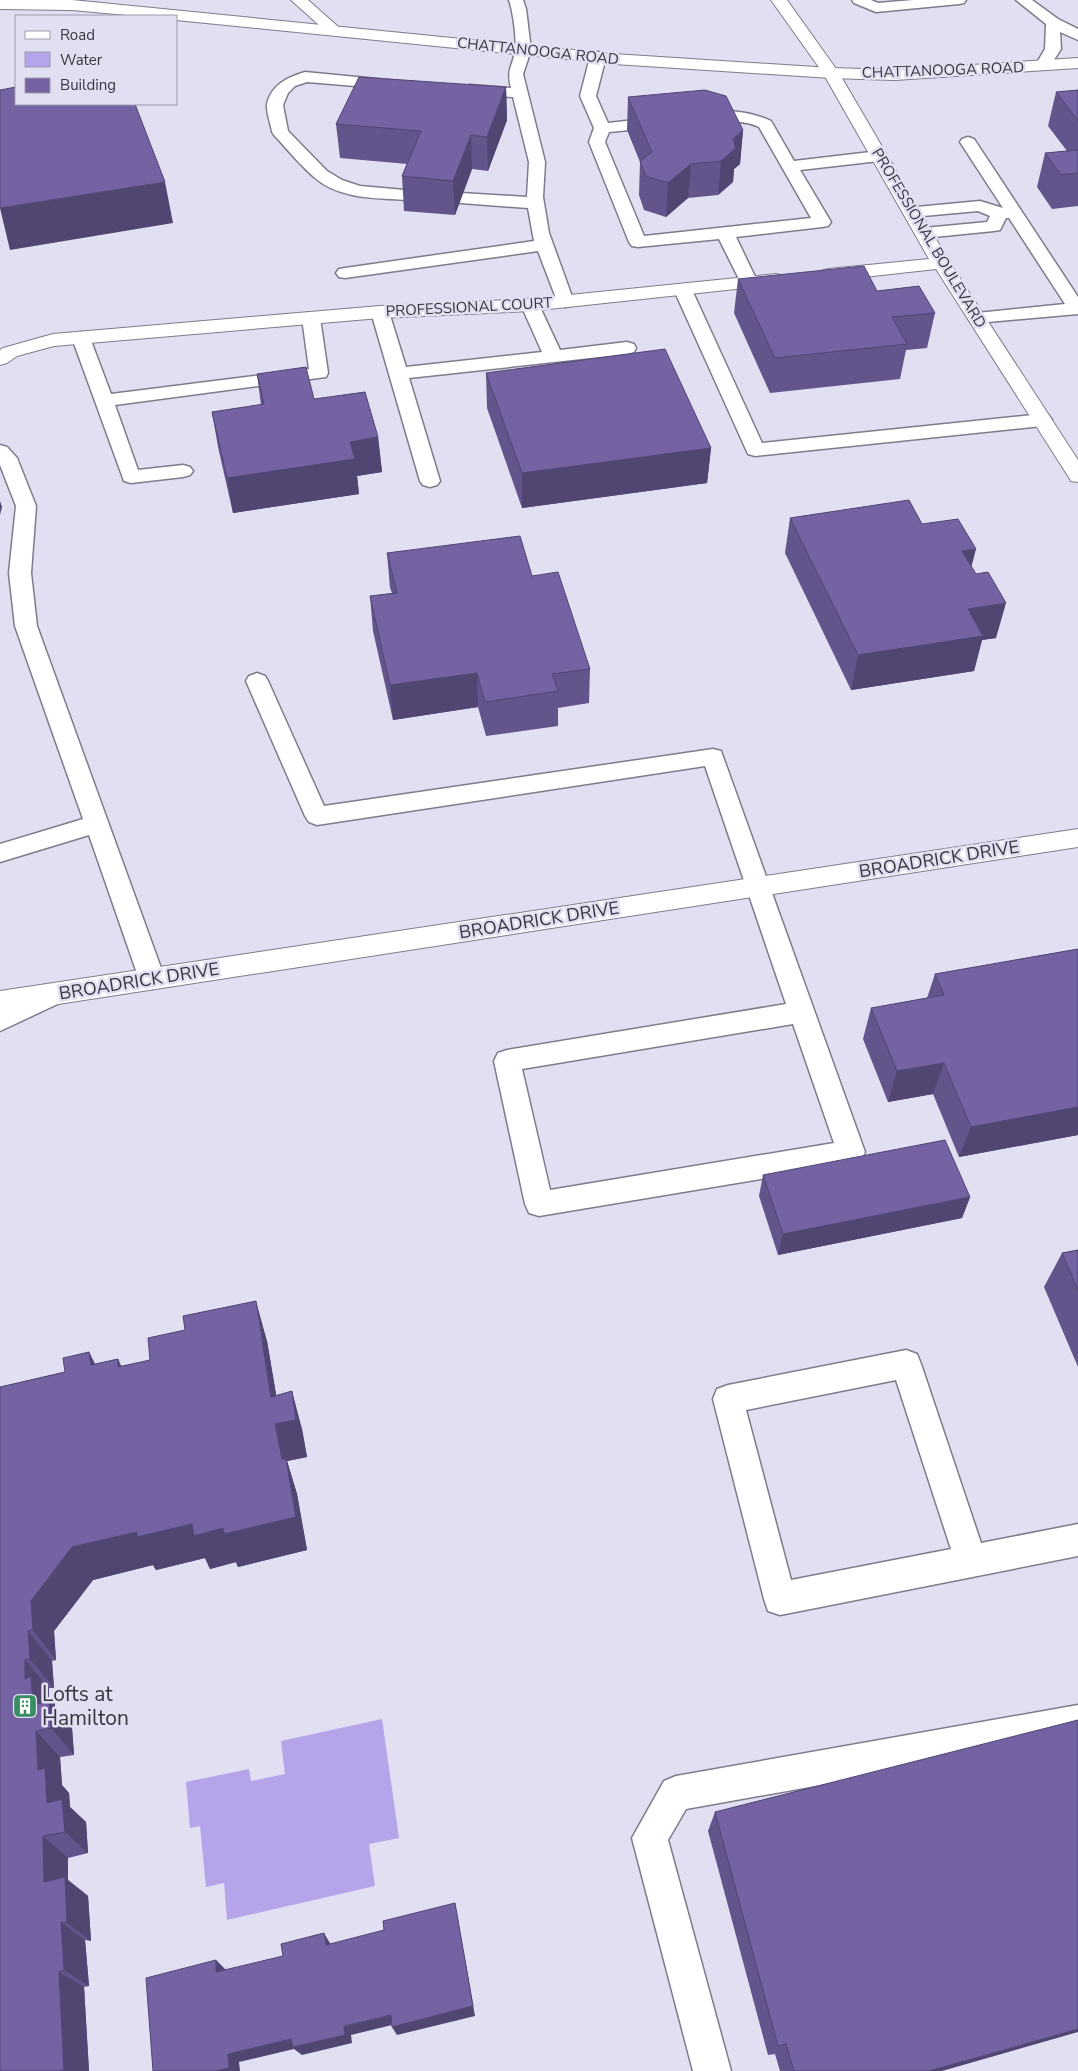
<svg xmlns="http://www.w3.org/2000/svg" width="1078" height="2071" font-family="'Nunito Sans',sans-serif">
<rect width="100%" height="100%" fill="#e3dff2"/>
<!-- water -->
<path fill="#b5a4e9" d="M382,1719l17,119 -30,6 6,42 -148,34 -3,-37 -18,4 -6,-61 -10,2 -4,-46 63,-13 2,12 34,-7 -4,-33z"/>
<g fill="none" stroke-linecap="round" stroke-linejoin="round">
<defs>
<g id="lane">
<path d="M509,0h14l3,9 5,41 -8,24 22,88 -2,35 6,36 25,69 -3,4 -6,1 -6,-1 -21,-55 -193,27 -6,-1 -3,-4 3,-4 6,-1 189,-27 -6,-33 -67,-5 -6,-1 -2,-4 2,-4 6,-1 66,4 2,-35 -16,-65 -43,-2 -6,-2 -2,-3 2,-3 6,-2 41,3c-5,-21 2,-20 4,-38 2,-12 -2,-38 -6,-50z"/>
<path d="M852,0h19l7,3 35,-3h53l-2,3 -5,1 -83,8 -22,-9z"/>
<path d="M1016,0h16l26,19 20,10v11l-18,-8 1,17 -13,20h-10l-3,-3 10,-17 1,-25z"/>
<path d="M598,52l5,2 3,3 -10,39 12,27 53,-6 6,2 2,3 -2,3 -6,2 -52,5 -4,10 39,94 167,-18 -52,-91c-25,-11 -43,0 -65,-6l-2,-3 2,-3c25,-7 53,-5 77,6l23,40 85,-10 6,2 2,3 -2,3 -6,2 -79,9 31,52 -3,4 -6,1 -86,10 22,46 -3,4 -6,1 -6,-1 -24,-48 -81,8 -6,-1 -3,-4 -40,-100 5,-14 -14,-32 10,-39 3,-3z"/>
<path d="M305,72l93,9 2,3 -2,3 -6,2 -85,-7 -12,4 -7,7 -5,12 5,26 39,40 15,9 18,6 56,5 2,4 -2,4 -6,1c-31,-2 -71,0 -96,-23 -14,-12 -27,-28 -40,-42l-2,-3c-1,-8 -6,-20 -5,-28 4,-19 21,-27 38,-32z"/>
<path d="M968,137l6,2 2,3 102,155v17l-101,9 -6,-1 -3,-4 3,-4 6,-1 88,-9 -56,-86h-3l-6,12 -6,1 -70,7 -6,-1 -3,-4 3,-4 6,-1 63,-6 3,-6 -12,-5 -66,6 -6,-1 -3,-4 3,-4 74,-7 23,7 -43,-66 2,-3z"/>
<path d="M683,285l6,1 3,4 70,153 280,-29 7,2 3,4 -3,4 -7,2 -287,30 -7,-2 -74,-164 3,-4z"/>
<path d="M530,300l6,1 3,4 21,45 67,-8 7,2 2,4 -2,4 -7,2 -218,24 31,103 -3,4 -7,2 -7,-2 -3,-4 -49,-169 3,-4 6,-1 6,1 3,4 17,55 136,-15 -21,-47 3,-4z"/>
<path d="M311,313l6,1 3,4 8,55 -2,4 -211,28 23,65 45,-5 7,2 3,4 -3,4 -7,2 -52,6 -7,-2 -52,-143 2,-4 7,-2 7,2 2,4 21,56 198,-25 -7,-51 3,-4z"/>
<path d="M0,445l7,2 10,11 19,48 -5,67 6,53 128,353 -4,7 -9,3 -9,-3 -4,-7 -50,-144 -89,27v-18l83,-25 -68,-193 -6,-53 7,-67 -16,-41z"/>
<path d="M257,673l8,3 3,5 56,125 389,-57 8,2 144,401 -4,8 -10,4 -312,52 -10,-3 -4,-9 -31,-143 4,-8 9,-3 279,-46 -81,-238 -388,59 -8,-3 -4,-6 -59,-135 3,-5zM793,1024l41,119 -284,47 -28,-121z"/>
<path d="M55,984l9,3 4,7 -4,7 -64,30v-22z"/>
<path d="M906,1350l11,4 4,10 60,179 97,-19v32l-298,59 -12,-4 -4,-12 -51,-200 4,-10 11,-4zM896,1380l55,169 -160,31 -45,-170z"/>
<path d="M1078,1705v34l-392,70 -18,31 63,231h-38l-61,-233 32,-57 12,-5z"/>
</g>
<g id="street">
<path d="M291,0h17l35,31 -2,3h-12z"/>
<path d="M771,0h16l52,73 111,190 128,197v22l-7,-1 -3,-5 -132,-207 -108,12 -7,-2 -2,-4 2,-4 7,-2 101,-10 -106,-186z"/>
<path d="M776,274l7,2 2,4 -2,4 -253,27 -150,7 -326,28 -37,10 -10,7 -7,2v-15l3,-2 50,-14 327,-28 150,-7z"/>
<path d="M1078,829v18l-1078,166v-22z"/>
</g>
<path id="secondary" d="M0,0h72l542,54 217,14 64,2 183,-12v10l-183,12 -64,-2 -217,-14 -438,-44v-4h-38l-66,-6 -72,-1z"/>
</defs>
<!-- lane casing -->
<use href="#lane" stroke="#7e7b8b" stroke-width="3"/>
<!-- street casing -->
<use href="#street" stroke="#7e7b8b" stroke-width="2"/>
<!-- secondary casing -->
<use href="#secondary" stroke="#7e7b8b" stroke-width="2"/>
<!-- lane -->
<use href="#lane" fill="#fff" fill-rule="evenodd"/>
<!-- street -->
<use href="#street" fill="#fff" fill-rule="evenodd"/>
<!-- secondary -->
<use href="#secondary" fill="#fff" fill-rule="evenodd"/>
</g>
<!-- wall -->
<g fill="#64548c">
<path d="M506,87l1,33 -19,51 -16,-2 -17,46 -51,-4 -2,-35 5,-12 -67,-6 -4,-34z"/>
<path d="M1078,90v116l-26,3 -15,-22 8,-34 22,-2 -19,-25 8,-34z"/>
<path d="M628,97l115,33 -3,34 -6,5 -1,13 -15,13 -30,3 -22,19 -22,-7 -5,-15 1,-33 -13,-32z"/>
<path d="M738,279l139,12 58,22 -8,35 -21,2 -6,29 -130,14 -36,-80z"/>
<path d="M486,373l225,75 -4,35 -185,25 -35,-100z"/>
<path d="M257,374l57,25 64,38 4,35 -25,4 2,18 -126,19 -15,-66 -6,-35 49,-7z"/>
<path d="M790,518l181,48 25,72 -14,2 -8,31 -123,19 -66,-137z"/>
<path d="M387,553l145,23 58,93 -1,34 -31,5v18l-72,10 -8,-29 -85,13 -20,-89 -3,-35 22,-3 -2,-5z"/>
<path d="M1078,949v186l-119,22 -26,-63 -45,8 -25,-63 8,-31 56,-10 8,-24z"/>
<path d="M763,1175l207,22 -8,21 -184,37 -19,-59z"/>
<path d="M1078,1250v117l-34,-80 18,-34z"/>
<path d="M267,1341l9,54 26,34 5,28 -20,4 10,33 10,56 -69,17 -2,-5 -26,7 -5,-11 -49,12 -3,-5 -60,15 -39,51 2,29 -4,1 2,27h-5v10l6,6v5l17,19 2,27 -14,2 2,28 7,8 1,14 16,15 2,31 -20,5v22l20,16 3,45 -6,-1 4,46 -5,1 5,84h-89v-684l65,-15 24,-20 6,12 23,-5 3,7z"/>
<path d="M715,1812l227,259h-162l-5,-17 -7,1 -60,-224z"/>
</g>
<!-- shaded-wall -->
<g fill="#514572">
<path d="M506,87l1,33 -19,51 -1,-34z"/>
<path d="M743,130l-3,34 -6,5 -1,13 -15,13 3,-34 12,-22z"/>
<path d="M471,135l1,34 -17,46 -2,-34z"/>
<path d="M691,164l-3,34 -22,19 2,-34z"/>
<path d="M165,182l8,41 -163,27 -10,-42z"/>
<path d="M378,437l4,35 -25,4 2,18 -126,19 -6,-35 123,-36z"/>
<path d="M711,448l-4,35 -185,25v-35z"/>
<path d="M0,501l2,6 -2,8z"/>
<path d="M976,549l-9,35 -5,-33z"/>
<path d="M1006,603l-10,35 -14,2 -8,31 -123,19 7,-35 110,-46z"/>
<path d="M477,673l1,34 -85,13 -3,-35z"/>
<path d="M944,1063l-11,31 -45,8 9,-31z"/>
<path d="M1078,1107v28l-119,22 12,-30z"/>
<path d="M970,1197l-8,21 -184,37 5,-21z"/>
<path d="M256,1301l11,40 14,82 11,-32 10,38 5,28 -20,4 10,33 10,56 -69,17 -2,-5 -26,7 -5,-11 -49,12 -3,-5 -60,15 -39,51 2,29 -23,-30 -2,-29 41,-54 210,-88z"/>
<path d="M89,1352l19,39 -17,-26z"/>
<path d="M118,1359l17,39 -17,-31z"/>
<path d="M28,1631l24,30 2,27 -24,-29z"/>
<path d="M25,1660l24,28v10l6,6v5l17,19 2,27 -23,-27 -18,-23 -8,-26z"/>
<path d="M36,1731l24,26 2,28 7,8 1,14 16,15 2,31 -23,-21 -18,-29 -9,-33z"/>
<path d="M43,1836l25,22v22l20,16 3,45 -24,-18 -23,-41z"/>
<path d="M455,1903l20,113 -78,19 -5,-8z"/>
<path d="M61,1922l24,18 4,46 -25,-16z"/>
<path d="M324,1933l7,12h-5z"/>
<path d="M216,1960l11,11 -11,1z"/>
<path d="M59,1972l25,15 5,84h-29z"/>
<path d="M391,2015l5,9 -45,11 1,8 -50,12 -8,-6 -55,13 1,9h-24l12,-17z"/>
<path d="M1078,2029v3l-136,39h-13z"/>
</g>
<!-- building -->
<g fill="#7462a3" stroke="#514572">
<path d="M359,77l147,10 -19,50 -16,-2 -18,46 -51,-5 19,-45 -85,-7z"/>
<path d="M16,87v17h119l30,78 -165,26v-118z"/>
<path d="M705,90l21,6 17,34 -10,9 3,9 -15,13 -30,3 -23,19 -22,-7 -6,-15 12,-9 -24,-55z"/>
<path d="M1078,90v31l-22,-29z"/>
<path d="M1078,150v23l-17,2 -16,-22z"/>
<path d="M864,266l13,25 42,-5 16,27 -43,4 15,27 -132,14 -37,-79z"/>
<path d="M665,349l46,99 -189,25 -36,-100z"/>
<path d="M306,367l8,32 51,-7 13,45 -28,5 5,17 -128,19 -15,-66 52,-8 -7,-30z"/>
<path d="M909,500l13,24 36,-5 18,30 -14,2 14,23 12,-2 18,31 -38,6 15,27 -125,19 -68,-137z"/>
<path d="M520,536l12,40 26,-4 32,97 -38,5 6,17 -73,11 -8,-29 -87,12 -20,-89 27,-3 -10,-40z"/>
<path d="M1078,949v158l-107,20 -27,-64 -47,8 -26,-63 73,-13 -9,-21z"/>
<path d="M945,1140l25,57 -187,37 -20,-59z"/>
<path d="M1078,1250v40l-16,-37z"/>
<path d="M256,1301l15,96 21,-6 4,29 -21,4 7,35h4l10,58 -72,17 -1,-6 -29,8 -2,-12 -55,13v-5l-65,15 -41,54 2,29 -5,1 2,28 -5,1v19l6,-3 2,29 16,-4 2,27 -15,3 2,39 7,-2 2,35 15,-4 3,33 -22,4 1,46 21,-5 2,46 -6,-1 3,48 -5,2 5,98 -4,1h-60v-684l65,-15 -2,-14 26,-6 2,13 27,-6v8l32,-7 -2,-22 37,-8 -2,-14z"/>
<path d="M1078,1720v309l-149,42h-135l-8,-27 -8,2 -63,-234z"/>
<path d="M455,1903l18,103 -81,21 -1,-12 -47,11 1,9 -52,12 -2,-8 -63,15 1,14 -13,3h-63l-7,-93 70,-18v12l67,-16 -2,-12 43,-11 2,12 58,-15 -1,-9z"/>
</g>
<!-- icons -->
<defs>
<symbol id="building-square" viewBox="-11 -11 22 22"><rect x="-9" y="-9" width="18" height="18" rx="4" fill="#398e61" stroke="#e3dff2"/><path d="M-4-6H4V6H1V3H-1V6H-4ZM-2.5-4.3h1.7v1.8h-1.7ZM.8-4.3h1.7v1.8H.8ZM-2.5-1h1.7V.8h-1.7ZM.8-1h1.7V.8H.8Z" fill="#fff"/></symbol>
</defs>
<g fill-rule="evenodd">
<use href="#building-square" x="11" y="1692" width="28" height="28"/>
</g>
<g text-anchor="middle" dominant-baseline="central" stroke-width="5" stroke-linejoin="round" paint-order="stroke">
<!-- far-street labels -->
<g font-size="15" fill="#37353d" stroke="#e3dff2">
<text transform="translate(538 51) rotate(6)">CHATTANOOGA ROAD</text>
<text transform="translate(943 70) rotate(-2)">CHATTANOOGA ROAD</text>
<text transform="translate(929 238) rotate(59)">PROFESSIONAL BOULEVARD</text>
<text transform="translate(469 307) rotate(-3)">PROFESSIONAL COURT</text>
</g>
<!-- street labels -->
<g font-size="18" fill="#37353d" stroke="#e3dff2">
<text transform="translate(939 859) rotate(-9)">BROADRICK DRIVE</text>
<text transform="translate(539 920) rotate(-9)">BROADRICK DRIVE</text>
<text transform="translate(139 981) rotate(-9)">BROADRICK DRIVE</text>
</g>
<!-- near-poi labels -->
<g font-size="21" fill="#37353d" stroke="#e3dff2" text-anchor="start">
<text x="42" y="1694">Lofts at<tspan x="42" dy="24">Hamilton</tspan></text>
</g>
</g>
<!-- legend -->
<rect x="15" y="15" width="162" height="90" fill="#e3dff2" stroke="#9e9baa"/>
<rect x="25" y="31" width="25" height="8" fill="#ffffff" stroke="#9e9baa"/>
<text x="60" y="40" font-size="15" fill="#37353d">Road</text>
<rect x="25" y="52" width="25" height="15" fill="#b5a4e9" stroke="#9e9baa"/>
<text x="60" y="65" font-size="15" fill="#37353d">Water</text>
<rect x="25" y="78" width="25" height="15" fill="#7462a3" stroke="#9e9baa"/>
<text x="60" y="90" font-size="15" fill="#37353d">Building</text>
</svg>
